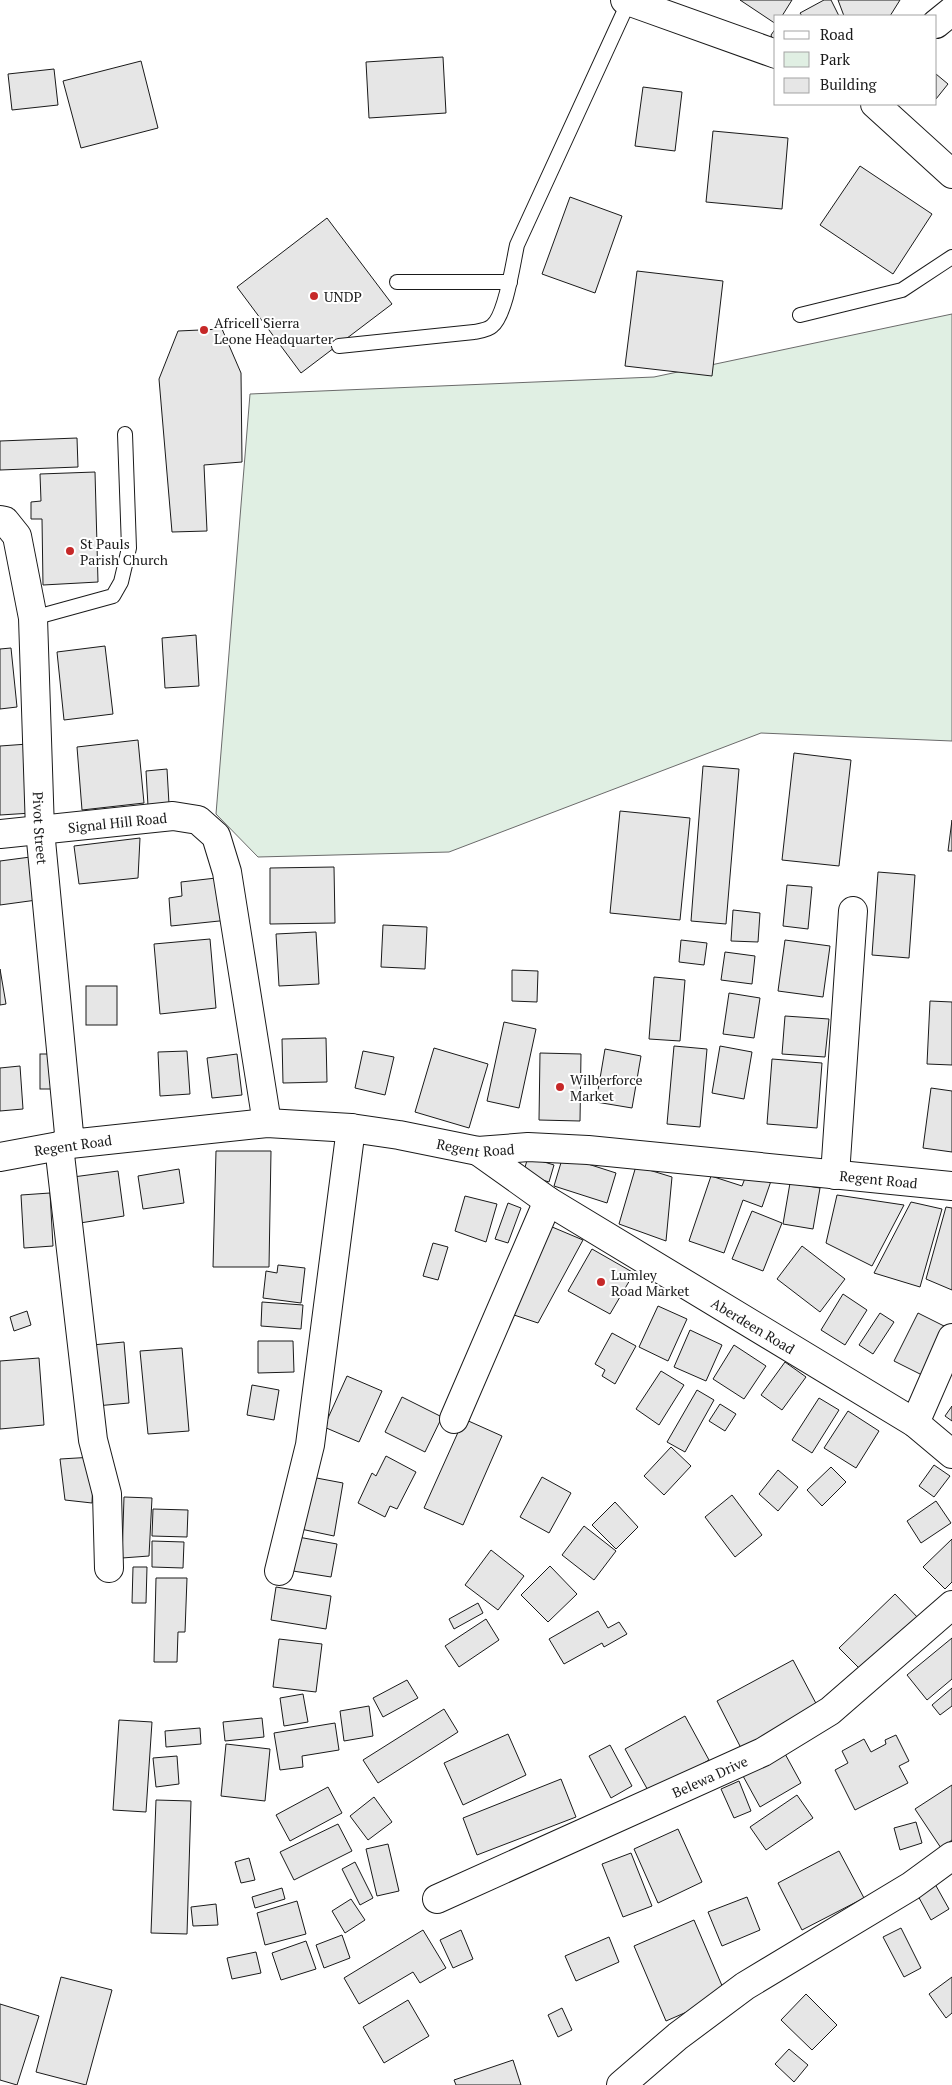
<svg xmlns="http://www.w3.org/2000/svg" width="952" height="2085" font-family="'PT Serif',serif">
<rect width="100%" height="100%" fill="#fff"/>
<!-- green -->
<path fill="#e0efe3" stroke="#6a6a6a" d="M952,314v427l-191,-8 -312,119 -191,5 -42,-43 34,-420 404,-17z"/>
<!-- building -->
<g fill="#e6e6e6" stroke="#1a1a1a">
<path d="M740,0h52l-10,16h-6v8z"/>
<path d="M824,0h7l8,16h-37l-2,-3z"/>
<path d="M838,0h62l-10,16h-46z"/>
<path d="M776,28v21l-5,-14z"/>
<path d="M443,57l3,56 -77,5 -3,-56z"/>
<path d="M141,61l17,67 -77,20 -18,-67z"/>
<path d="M54,69l4,36 -46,5 -4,-36z"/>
<path d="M936,74l12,10 -12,15z"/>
<path d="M643,87l39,5 -7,59 -40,-5z"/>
<path d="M713,131l75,7 -6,71 -76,-7z"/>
<path d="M860,166l72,48 -39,60 -73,-49z"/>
<path d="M570,197l52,19 -27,77 -53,-19z"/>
<path d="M327,218l65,86 -91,69 -64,-86z"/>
<path d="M637,271l86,10 -11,95 -87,-10z"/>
<path d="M222,329l19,44 1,89 -38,3 3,66 -35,1 -13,-153 19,-48z"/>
<path d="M77,438l1,29 -78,3v-29z"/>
<path d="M95,472l3,110 -55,3 -1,-66h-11v-17l10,-1 -1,-27z"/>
<path d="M196,635l3,51 -34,2 -3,-50z"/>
<path d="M105,646l8,68 -49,6 -7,-68z"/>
<path d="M11,648l6,59 -17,2v-60z"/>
<path d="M138,740l6,63 -62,7 -5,-63z"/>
<path d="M28,744l4,69 -32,2v-69z"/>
<path d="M794,753l57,7 -12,106 -57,-6z"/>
<path d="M703,766l36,3 -13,155 -35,-3z"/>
<path d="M167,769l2,35 -21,2 -2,-35z"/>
<path d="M620,811l70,7 -10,102 -70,-7z"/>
<path d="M952,820v31h-4z"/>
<path d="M140,838l-2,40 -59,6 -5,-38z"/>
<path d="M38,856l6,43 -44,6v-44z"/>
<path d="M334,867l1,56 -65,1v-56z"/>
<path d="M878,872l37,3 -6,83 -37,-3z"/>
<path d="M225,877l4,43 -58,6 -2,-28 13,-2 -1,-14z"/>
<path d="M787,885l25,2 -4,42 -25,-3z"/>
<path d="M733,910l27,3 -2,29 -27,-1z"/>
<path d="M383,925l44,2 -2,42 -44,-2z"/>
<path d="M316,932l3,52 -40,2 -3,-52z"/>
<path d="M210,939l6,69 -56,6 -6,-70z"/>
<path d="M681,940l26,3 -3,22 -25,-3z"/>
<path d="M785,940l45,6 -7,51 -45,-6z"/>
<path d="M725,952l30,4 -3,28 -31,-4z"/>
<path d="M0,969l6,35 -6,1z"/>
<path d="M512,970l26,1 -1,31 -25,-1z"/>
<path d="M654,977l31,3 -5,61 -31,-2z"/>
<rect x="86" y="986" width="31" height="39"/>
<path d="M729,993l31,5 -6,40 -31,-4z"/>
<path d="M930,1001l22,1v63l-25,-1z"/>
<path d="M785,1016l44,3 -4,38 -43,-3z"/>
<path d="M504,1022l32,7 -17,79 -32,-7z"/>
<path d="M326,1038l1,44 -44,1 -1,-44z"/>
<path d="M674,1046l33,3 -7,78 -33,-3z"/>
<path d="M720,1046l32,6 -8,47 -32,-6z"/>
<path d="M434,1048l54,16 -19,64 -54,-16z"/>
<path d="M605,1049l36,7 -9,52 -36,-6z"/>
<path d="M187,1051l3,43 -30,2 -2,-44z"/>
<path d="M363,1051l31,6 -9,38 -30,-7z"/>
<path d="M540,1053l41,1 -1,67 -41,-1z"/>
<rect x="40" y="1054" width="19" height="35"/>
<path d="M237,1054l5,41 -30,3 -5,-40z"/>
<path d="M772,1059l50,4 -5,65 -50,-4z"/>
<path d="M20,1066l3,43 -23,2v-43z"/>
<path d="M931,1088l21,3v61l-29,-4z"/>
<path d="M216,1151h55l-2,116h-56z"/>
<path d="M563,1156l53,17 -9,30 -53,-17z"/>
<path d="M528,1157l26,8 -5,17 -26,-8z"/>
<path d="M636,1166l36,11 -6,64 -47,-17z"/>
<path d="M179,1169l5,34 -41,6 -5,-33z"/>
<path d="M118,1171l6,45 -44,7 -7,-46z"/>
<path d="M747,1173l24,8 -9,26 -19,-7 -19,53 -35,-12 22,-65 31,10z"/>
<path d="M790,1183l30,5 -7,41 -30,-5z"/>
<path d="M50,1193l3,53 -29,2 -3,-53z"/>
<path d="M837,1195l67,10 -32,61 -46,-23z"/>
<path d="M465,1196l32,8 -11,38 -31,-11z"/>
<path d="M911,1202l31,7 -22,78 -46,-14z"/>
<path d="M508,1203l13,5 -13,35 -13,-4z"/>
<path d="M946,1207l6,1v82l-26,-11z"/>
<path d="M752,1211l30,12 -19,48 -31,-12z"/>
<path d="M545,1224l38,16 -45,83 -36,-12z"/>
<path d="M433,1243l15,4 -10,33 -15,-4z"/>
<path d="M802,1246l43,33 -25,33 -43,-33z"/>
<path d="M592,1249l42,24 -24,41 -42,-23z"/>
<path d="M278,1265l27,3 -4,35 -38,-5 3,-27 11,2z"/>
<path d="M843,1294l24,16 -22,35 -24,-15z"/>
<path d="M262,1302l41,3 -2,24 -40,-3z"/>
<path d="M658,1306l29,13 -19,42 -29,-14z"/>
<path d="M27,1311l4,14 -17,6 -4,-14z"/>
<path d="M880,1313l14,9 -21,32 -14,-9z"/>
<path d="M918,1313l30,15 -24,48 -30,-15z"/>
<path d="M690,1330l32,15 -16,36 -32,-14z"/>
<path d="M612,1333l24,13 -21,38 -13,-8 3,-6 -10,-6z"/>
<path d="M258,1341h35l1,31 -36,1z"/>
<path d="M124,1342l5,61 -33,3 -4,-61z"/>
<path d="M734,1345l32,21 -22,33 -31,-20z"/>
<path d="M182,1348l7,83 -41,3 -8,-83z"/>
<path d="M39,1358l5,67 -44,4v-68z"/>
<path d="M785,1362l21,15 -24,33 -21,-15z"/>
<path d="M661,1371l23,14 -25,40 -23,-16z"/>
<path d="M347,1376l35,15 -23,51 -35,-15z"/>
<path d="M252,1385l27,5 -5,30 -27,-5z"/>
<path d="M697,1390l17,10 -29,52 -18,-10z"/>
<path d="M402,1397l40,20 -17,35 -40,-20z"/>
<path d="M819,1398l20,12 -27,43 -20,-13z"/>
<path d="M720,1404l16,10 -11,17 -16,-10z"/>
<path d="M952,1406v15l-7,-5z"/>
<path d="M848,1411l31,20 -23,37 -32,-20z"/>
<path d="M464,1419l38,17 -39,89 -39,-17z"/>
<path d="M671,1447l20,19 -27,29 -20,-19z"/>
<path d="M386,1456l30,16 -19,37 -7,-3 -5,11 -27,-14 14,-30 4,3z"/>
<path d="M94,1457l-2,46 -27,-3 -5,-41z"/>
<path d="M934,1465l16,11 -16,21 -15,-11z"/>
<path d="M831,1467l15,15 -24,24 -15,-16z"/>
<path d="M778,1470l20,17 -20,24 -19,-17z"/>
<path d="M306,1476l37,7 -9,53 -38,-8z"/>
<path d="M542,1477l29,16 -22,40 -29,-16z"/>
<path d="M732,1495l30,40 -27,22 -30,-40z"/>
<path d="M124,1497l28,1 -3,58 -27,2z"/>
<path d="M936,1501l15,22 -30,20 -14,-22z"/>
<path d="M615,1502l23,25 -22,22 -24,-24z"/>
<path d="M153,1509l35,1 -1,27 -35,-1z"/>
<path d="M584,1526l32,25 -22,29 -32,-25z"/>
<path d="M298,1537l39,7 -6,33 -38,-6z"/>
<path d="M952,1539v43l-7,7 -22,-22z"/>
<path d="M152,1541l32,1 -1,26 -31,-1z"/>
<path d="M491,1550l33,26 -26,34 -33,-25z"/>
<path d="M550,1566l27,28 -29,28 -27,-27z"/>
<path d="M133,1567h14l-1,36h-14z"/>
<path d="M156,1578h31l-2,54h-7l-1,30h-23z"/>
<path d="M276,1587l55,9 -5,33 -55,-9z"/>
<path d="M895,1594l26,27 -55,54 -27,-27z"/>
<path d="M478,1603l5,10 -29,16 -5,-10z"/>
<path d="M598,1611l10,17 11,-6 8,12 -23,13 -2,-4 -38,21 -15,-25z"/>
<path d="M486,1619l13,21 -40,27 -14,-21z"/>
<path d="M952,1638v41l-25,21 -20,-25z"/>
<path d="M279,1639l43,5 -6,48 -43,-5z"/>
<path d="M793,1660l27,51 -77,41 -26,-51z"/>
<path d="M407,1680l11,18 -35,19 -10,-19z"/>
<path d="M952,1688v18l-12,9 -8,-10z"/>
<path d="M303,1694l5,28 -24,4 -4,-28z"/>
<path d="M369,1706l4,30 -29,5 -4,-30z"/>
<path d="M444,1709l14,23 -80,51 -15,-23z"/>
<path d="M685,1716l24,44 -59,34 -25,-45z"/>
<path d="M262,1718l2,19 -39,4 -2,-19z"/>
<path d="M119,1720l33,2 -6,90 -33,-2z"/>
<path d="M335,1723l4,27 -37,6 1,11 -23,3 -6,-37z"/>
<path d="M200,1728l1,16 -35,3 -1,-16z"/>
<path d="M508,1734l18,41 -63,30 -19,-42z"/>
<path d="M896,1735l13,26 -10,5 9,17 -53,27 -20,-40 13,-7 -6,-12 22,-12 7,13 15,-8 -1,-4z"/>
<path d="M226,1744l44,5 -5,52 -44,-5z"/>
<path d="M610,1745l22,41 -21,12 -22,-42z"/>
<path d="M784,1752l17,31 -41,24 -17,-31z"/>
<path d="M177,1756l2,28 -23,3 -3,-29z"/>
<path d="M561,1779l15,38 -99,38 -14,-37z"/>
<path d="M739,1781l12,30 -17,7 -13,-29z"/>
<path d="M952,1785v55l-11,8 -26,-39z"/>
<path d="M328,1787l14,26 -52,28 -14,-26z"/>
<path d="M797,1795l16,23 -47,32 -16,-23z"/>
<path d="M374,1797l18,25 -24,18 -18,-24z"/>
<path d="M156,1800l35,1 -4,133 -36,-1z"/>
<path d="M916,1822l6,21 -22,7 -6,-22z"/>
<path d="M338,1824l14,27 -58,29 -14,-28z"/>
<path d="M678,1829l24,53 -44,21 -24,-54z"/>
<path d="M388,1844l11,47 -22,5 -11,-47z"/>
<path d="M839,1851l25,47 -62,32 -24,-47z"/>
<path d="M631,1853l21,53 -29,11 -21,-53z"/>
<path d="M249,1858l6,22 -14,3 -6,-21z"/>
<path d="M355,1862l18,36 -13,7 -18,-36z"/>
<path d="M935,1884l14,25 -18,11 -14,-26z"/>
<path d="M282,1888l3,11 -30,9 -3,-11z"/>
<path d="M747,1897l13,33 -38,16 -14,-34z"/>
<path d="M351,1899l14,21 -20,13 -13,-22z"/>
<path d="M297,1901l9,33 -41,11 -8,-32z"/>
<path d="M216,1904l2,21 -25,1 -2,-19z"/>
<path d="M694,1920l32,75 -60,26 -32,-75z"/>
<path d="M901,1928l20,40 -17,9 -21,-40z"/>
<path d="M423,1930l23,38 -26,15 -7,-11 -54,32 -15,-26z"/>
<path d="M461,1930l12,29 -20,9 -13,-28z"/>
<path d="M342,1935l8,23 -26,10 -8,-23z"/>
<path d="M609,1937l10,25 -43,19 -11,-25z"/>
<path d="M306,1941l10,28 -35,11 -9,-27z"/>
<path d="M256,1952l5,21 -29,6 -5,-21z"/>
<path d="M61,1977l51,13 -26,95 -50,-13z"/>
<path d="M952,1977v36l-6,5 -17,-24z"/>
<path d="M806,1994l31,31 -25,25 -31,-30z"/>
<path d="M408,2000l21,36 -45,27 -21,-36z"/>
<path d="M0,2004l39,12 -22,69 -17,-5z"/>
<path d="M562,2008l10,22 -14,7 -10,-22z"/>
<path d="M789,2049l19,16 -14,17 -19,-18z"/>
<path d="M513,2060l8,25h-65l-2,-5z"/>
</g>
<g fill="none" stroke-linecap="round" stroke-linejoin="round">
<defs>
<g id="lane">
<path d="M397,282h113"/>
<path d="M800,315l102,-25 50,-33"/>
<path d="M339,346l135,-14c5,-1 14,-2 18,-6 14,-11 21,-63 25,-81l112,-244"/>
<path d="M33,618l80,-22 8,-14 8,-34 -4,-114"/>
</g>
<g id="street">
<path d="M936,24l16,-13"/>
<path id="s1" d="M0,834l173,-18 25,4 18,16 11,36 40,251"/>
<path d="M59,1146l34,294 14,54 2,74"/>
<path d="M0,1157l70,-13"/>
<path d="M835,1175l18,-264"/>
<path d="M454,1419l94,-218"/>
<path d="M915,1423l37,-85"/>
<path d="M279,1571l31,-126 41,-317"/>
<path id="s2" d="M437,1899l326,-147 67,-41 122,-106"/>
<path d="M621,2085l57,-49 67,-50 166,-100 41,-30"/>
</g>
<g id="secondary">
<path d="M625,0l151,54"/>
<path d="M875,104l77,70"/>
<path id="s3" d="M0,520l5,1 12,15 16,82 7,212 30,314 197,-21 84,5 48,7 79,16 50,-4 60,3 364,36"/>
<path id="s4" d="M478,1151l70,50 367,222 37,31"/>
</g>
</defs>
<!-- lane casing -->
<use href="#lane" stroke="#1a1a1a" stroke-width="16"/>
<!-- street casing -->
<use href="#street" stroke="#1a1a1a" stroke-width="30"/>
<!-- secondary casing -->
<use href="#secondary" stroke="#1a1a1a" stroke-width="30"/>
<!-- lane -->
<use href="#lane" stroke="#fff" stroke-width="14"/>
<!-- street -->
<use href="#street" stroke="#fff" stroke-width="28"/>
<!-- secondary -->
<use href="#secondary" stroke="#fff" stroke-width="28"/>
</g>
<!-- markers -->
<g fill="#c62828" stroke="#fff" stroke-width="2">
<circle cx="314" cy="296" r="5"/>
<circle cx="204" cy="330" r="5"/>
<circle cx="70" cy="551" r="5"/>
<circle cx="560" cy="1087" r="5"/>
<circle cx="601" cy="1282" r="5"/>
</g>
<g text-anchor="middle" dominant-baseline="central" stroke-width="4" stroke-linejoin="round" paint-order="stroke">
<!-- poi labels -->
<g font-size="14" fill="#1a1a1a" stroke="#fff" text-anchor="start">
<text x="324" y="296">UNDP</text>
<text x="214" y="322">Africell Sierra<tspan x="214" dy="16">Leone Headquarter</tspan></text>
<text x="80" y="543">St Pauls<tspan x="80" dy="16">Parish Church</tspan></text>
<text x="570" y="1079">Wilberforce<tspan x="570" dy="16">Market</tspan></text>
<text x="611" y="1274">Lumley<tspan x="611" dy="16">Road Market</tspan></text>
</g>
<!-- street labels -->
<g font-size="14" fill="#1a1a1a" stroke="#fff">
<text stroke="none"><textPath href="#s1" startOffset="118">Signal Hill Road</textPath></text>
<text stroke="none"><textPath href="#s3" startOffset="318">Pivot Street</textPath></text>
<text stroke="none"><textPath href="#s3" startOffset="1044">Regent Road</textPath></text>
<text transform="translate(73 1145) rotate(-8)">Regent Road</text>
<text stroke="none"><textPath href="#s3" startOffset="1449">Regent Road</textPath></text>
<text stroke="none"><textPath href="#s4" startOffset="326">Aberdeen Road</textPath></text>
<text stroke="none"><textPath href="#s2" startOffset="299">Belewa Drive</textPath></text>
</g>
</g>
<!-- legend -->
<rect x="774" y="15" width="162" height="90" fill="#ffffff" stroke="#a3a3a3"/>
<rect x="784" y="31" width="25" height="8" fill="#ffffff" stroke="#a3a3a3"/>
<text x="820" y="40" font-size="15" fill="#1a1a1a">Road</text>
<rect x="784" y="52" width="25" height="15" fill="#e0efe3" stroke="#a3a3a3"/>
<text x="820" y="65" font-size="15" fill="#1a1a1a">Park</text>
<rect x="784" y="78" width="25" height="15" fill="#e6e6e6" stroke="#a3a3a3"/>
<text x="820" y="90" font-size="15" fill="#1a1a1a">Building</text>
</svg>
